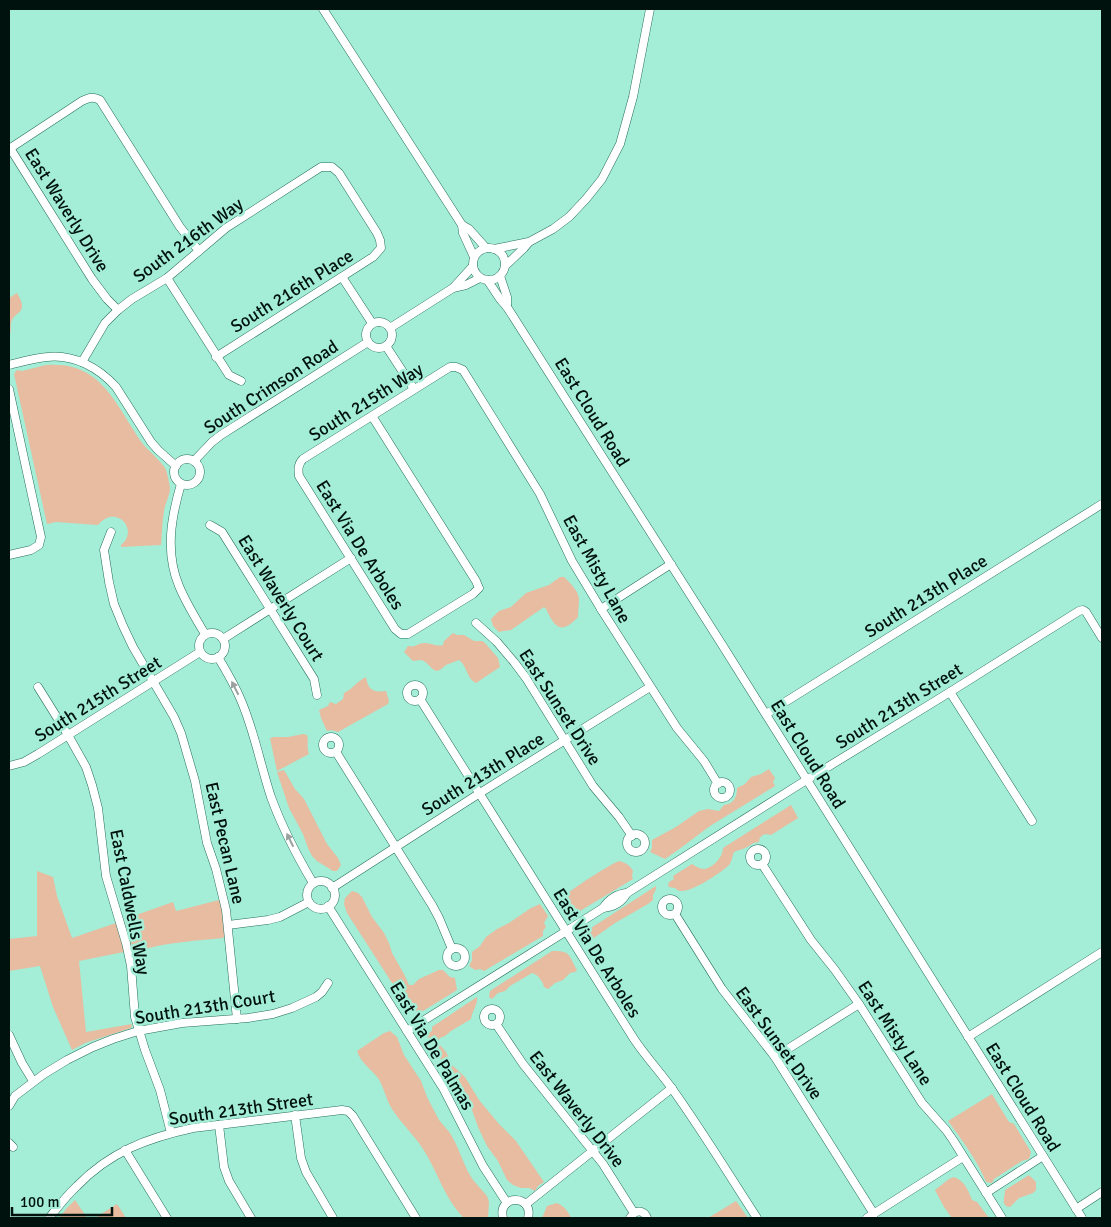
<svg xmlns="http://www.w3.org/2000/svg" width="1111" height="1227" font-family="Signika,sans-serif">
<rect width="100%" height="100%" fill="#a4edd6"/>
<!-- green -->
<g fill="#e7bca1">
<path d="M17,293c13,22 -3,17 -6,30 -1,6 1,8 -2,13v-38z"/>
<path d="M46,365c56,-5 70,41 97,79 5,6 22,21 23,26 1,2 4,16 4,18 0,8 -5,15 -6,23 -2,11 -2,23 -3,34l-40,2v-2c19,-15 -5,-42 -23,-20l-42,-3 -9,2 -33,-150 3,-4 5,1z"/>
<path d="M560,577h4c6,6 14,13 15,22 0,6 -1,12 -1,18 -17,18 -23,11 -32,-8l-2,-2 -33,23 -8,1 -4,1 -6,-6 -2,-7 8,-8 12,-4 15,-14 23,-8z"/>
<path d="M453,633l4,2h7l10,6h8l3,2 13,15 2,9 -24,16c-10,-5 -8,-16 -17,-23l-13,5 -6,5 -4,1c-6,-3 -9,-10 -15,-11 -3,0 -6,1 -8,1l-9,-9 4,-6c8,2 9,-3 17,-3 7,0 11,4 18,2l1,-4z"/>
<path d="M366,677c2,12 6,16 20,14l3,10 -1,3 -50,28 -7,-2 -4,1 -6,-13 -2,-8 9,-4 2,-4 6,2 7,-5 1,-6c9,-4 13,-12 22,-16z"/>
<path d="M303,734l4,1c2,6 -1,12 2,19l-32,17 -7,-33 4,-1h14z"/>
<path d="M769,769l6,9 -2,4 2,4 -65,40 -32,24 -13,9 -15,-7 2,-4v-8l24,-13 23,-16 9,-2 11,2 5,-6c10,-1 13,-8 13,-17l8,-4 6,-7 10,-3z"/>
<path d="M284,770l11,19 9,10 23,45 11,14 3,7 -4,6h-4l-16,-10 -5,-5 -4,-8 -5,-14 -14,-26 -12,-36z"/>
<path d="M791,805l7,13 -27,17c-6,-2 -12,0 -12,7 -9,1 -8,4 -14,6 -4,2 -7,2 -11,4 -2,4 -2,11 -6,14 -9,8 -35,25 -46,25 -5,0 -4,-1 -7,-3l-6,-1 -1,-2 1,-3 5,-3 -1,-3 19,-12c4,2 7,5 12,5 9,-1 19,-12 19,-21z"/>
<path d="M619,861c7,2 11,4 14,10l-1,5 1,3 -53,32 -2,-2 -13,-4c-1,-3 -2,-5 -1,-8 1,-4 48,-34 55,-36z"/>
<path d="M37,871l16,6 4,19 15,42 44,-15 7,23 1,6 -45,9 7,71 46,-8 -1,4 -46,15 -13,7 -19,-43 -13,-41 -31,5v-32l28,-3z"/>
<path d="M656,886v3l-3,6v5l-5,4 -33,19 -24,17 -6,-1 -2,-3 1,-3 8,-3 -1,-2z"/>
<path d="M352,891l6,2 4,4 10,20 12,16 5,10 3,10 12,21 5,11h4l6,-6 20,-9h4l7,7 5,1 2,12 -34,21 -3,-1 -6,2 -4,-1 -63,-98 -3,-9 1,-6z"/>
<path d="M219,900l4,12 2,23 -2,3c-25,3 -66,4 -89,16l-9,-35 48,-17 3,9z"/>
<path d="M540,904l8,12 -4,7 2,4 -3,4v5l-59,35 -4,-2 -5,1 -6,-4 3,-6v-8l8,-6 6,-9 11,-8 12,-6 22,-15z"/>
<path d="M552,951c19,-1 17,5 25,19l-2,2 -5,1 -7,7 -8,3 -7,6 -4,-2c-1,-5 -6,-13 -12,-14l-22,13 -5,5 -7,2 -6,6 -3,-2 1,-6z"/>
<path d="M477,997c1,8 -5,14 -6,22l-20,12 -6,5 -5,2 -2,3 1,3 7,8 6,13 13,12 14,23 20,24 17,17 28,41 -6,4 -3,5 -6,-3h-8l-8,-3 -6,-5 -9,-19 -11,-15 -9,-19 -6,-17 -8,-15 -15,-22 -7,-13 -5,-4 -10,-20 1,-3 4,-2v-4z"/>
<path d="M390,1031l7,6 7,18 17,26 6,16 12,23 11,13 6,11 11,26 6,10 14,16 2,6 -1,16h-24c-20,-20 -26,-46 -41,-69 -9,-14 -22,-26 -31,-40 -6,-9 -8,-22 -14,-31 -8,-10 -17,-15 -21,-27l27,-18z"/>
<path d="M992,1094l17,28 5,2 17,28 -2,7 -7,2 -28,18 -2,4 -6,-1c-7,-19 -26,-45 -38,-61z"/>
<path d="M1029,1175l7,7v8l-3,3 -14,5 -9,9c-10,-1 -5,-10 -5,-17z"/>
<path d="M954,1177c11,4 14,13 18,23l5,2 12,16h-37l-8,-11 -9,-17 14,-11z"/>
<path d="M75,1200l12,18h-27v-1l7,-9z"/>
<path d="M736,1201l12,17h-40z"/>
<path d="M557,1203c7,3 11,8 14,15h-29l5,-12z"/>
<path d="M117,1204l9,14h-31z"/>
</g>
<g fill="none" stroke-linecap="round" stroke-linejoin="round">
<defs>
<g id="street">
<path d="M323,9l139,216 1,8 11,24"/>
<path d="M10,148l82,131 15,20 11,11"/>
<path d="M9,149l73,-48c7,-3 11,-5 18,-1l80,127 19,24"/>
<path d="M462,225l7,4 17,19"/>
<circle cx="489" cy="264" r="16"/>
<path d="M494,249l35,-7 24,-13 16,-12 17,-18 16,-20 18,-35 13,-47 17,-88"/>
<path d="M505,266l19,-18 5,-6"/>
<path d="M500,276l7,21v10"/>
<path d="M342,277l30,46"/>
<path d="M167,278l62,97 12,6"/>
<path d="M488,281l12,18 7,8 214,336 361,575"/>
<path d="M453,288l20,-22"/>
<circle cx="379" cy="335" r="13"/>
<path d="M390,328l63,-40 13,-3 14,-7"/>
<path d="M386,346l28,43"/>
<path d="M82,362l23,-39 13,-13 14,-11 35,-21 59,-50 95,-61h11l7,6 38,60 3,7 1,8 -8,9 -157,100"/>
<path d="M9,365c12,-3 25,-7 38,-8 27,-3 52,11 69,30l35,55 7,8 18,16"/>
<path d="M9,389l32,148 -2,8 -8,5 -22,5"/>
<path d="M372,416l104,165 3,7 -6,6 -65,40h-7l-6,-5 -96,-153c-1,-7 -1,-12 4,-17l147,-92h6l7,3 77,124 32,67 29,48 76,119 27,33 14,23"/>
<circle cx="187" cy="472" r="13"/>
<path d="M194,461l18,-19 9,-7 147,-93"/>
<path d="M181,484c-10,34 -16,68 -2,102 7,17 17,33 26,48"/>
<path d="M210,525l12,7 92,147 3,16"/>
<path d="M111,532l-7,18 5,32 5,22 9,22 10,21 41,70 7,16 14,48 12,62 9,26 10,41 11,109"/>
<path d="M601,609l70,-45"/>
<path d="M476,623l21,19 17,20 12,16 67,108 26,31 13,19"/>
<circle cx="212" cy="646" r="13"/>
<path d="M223,639l128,-81"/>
<path d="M218,657c8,14 16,27 22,41 14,31 20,66 31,99 11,30 26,59 42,86"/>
<circle cx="415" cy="693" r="8"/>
<path d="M38,687l30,48 18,32 6,18 6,23 8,68 20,67 5,23 4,51 10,33 15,40 11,43"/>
<path d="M950,692l82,129"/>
<path d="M420,699l214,340c12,18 27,34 39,51 30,42 56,85 84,128"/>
<path d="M766,714l336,-210"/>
<circle cx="331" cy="745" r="8"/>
<path d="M336,752l96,153 7,13 13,31"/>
<path d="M9,766l15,-4 14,-8 162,-102"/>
<circle cx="722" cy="790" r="8"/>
<circle cx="636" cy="843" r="9"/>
<circle cx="758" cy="857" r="8"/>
<path d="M762,864l49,76 24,30 24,34 63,99 24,27 7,10 49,78"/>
<circle cx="321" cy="895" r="14"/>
<path d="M332,888l148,-95 170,-106"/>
<circle cx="670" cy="907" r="8"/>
<path d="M328,906l115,182 40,78 24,37"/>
<path d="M603,908c6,-9 13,-14 24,-15"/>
<path d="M675,914l47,75 53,68 99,157"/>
<path d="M228,925l40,-5 12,-3 29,-15"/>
<circle cx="456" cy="957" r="9"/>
<circle cx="492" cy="1017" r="8"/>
<path d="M496,1024l27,40 80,100 31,49"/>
<path d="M407,1031l196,-123c10,-1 19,-6 24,-15l173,-109 150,-92 129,-81 4,-1 3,2 16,26"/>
<path d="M9,1035l13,28 11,18"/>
<path d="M968,1037l134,-85"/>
<path d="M775,1057l84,-53"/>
<path d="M9,1106l6,-10 29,-22 23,-14 26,-13 20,-8 25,-8 44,-8 66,-5 25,-4 19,-6 24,-11 6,-5 6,-9"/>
<path d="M295,1115l6,43 5,14 27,46"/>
<path d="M219,1125l5,42 5,14 22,37"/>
<path d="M9,1143l4,4"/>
<path d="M125,1150l42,68"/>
<path d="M986,1193l57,-37"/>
<path d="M526,1204l146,-116"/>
<path d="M1076,1209l26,-17"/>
<path d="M49,1218c9,-11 17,-22 28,-32 33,-34 70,-48 116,-58l149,-18 6,1 5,5 63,102"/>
<path d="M503,1218c-6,-24 31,-24 25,0"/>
<path d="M630,1218l4,-5c6,-3 11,-1 13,5"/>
<path d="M867,1218l96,-61"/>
</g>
</defs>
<!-- street casing -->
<use href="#street" stroke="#256f5c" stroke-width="9"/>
<!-- street -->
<use href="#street" stroke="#fff" stroke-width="8"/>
</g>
<!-- one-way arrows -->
<defs><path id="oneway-solid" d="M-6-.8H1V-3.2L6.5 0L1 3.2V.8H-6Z" transform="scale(1.25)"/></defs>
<g fill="#99a09e">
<use href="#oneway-solid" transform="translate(235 688) rotate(-117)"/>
<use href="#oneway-solid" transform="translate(290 840) rotate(-116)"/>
</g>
<g text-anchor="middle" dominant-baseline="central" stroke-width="5" stroke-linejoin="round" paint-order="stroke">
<!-- street labels -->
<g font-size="18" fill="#00120d" stroke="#a4edd6">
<text transform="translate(67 210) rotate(58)">East Waverly Drive</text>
<text transform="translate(188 240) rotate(-36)">South 216th Way</text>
<text transform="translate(292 291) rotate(-32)">South 216th Place</text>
<text transform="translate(271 387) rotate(-33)">South Crimson Road</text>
<text transform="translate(366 402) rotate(-32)">South 215th Way</text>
<text transform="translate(592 412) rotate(58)">East Cloud Road</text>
<text transform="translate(360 545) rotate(58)">East Via De Arboles</text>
<text transform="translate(597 569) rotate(61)">East Misty Lane</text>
<text transform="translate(926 596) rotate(-32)">South 213th Place</text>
<text transform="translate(281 598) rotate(58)">East Waverly Court</text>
<text transform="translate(98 699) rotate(-32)">South 215th Street</text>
<text transform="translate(899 706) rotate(-32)">South 213th Street</text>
<text transform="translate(560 707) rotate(57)">East Sunset Drive</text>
<text transform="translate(808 754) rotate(58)">East Cloud Road</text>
<text transform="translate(483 774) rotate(-32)">South 213th Place</text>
<text transform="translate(225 843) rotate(77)">East Pecan Lane</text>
<text transform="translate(130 902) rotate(79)">East Caldwells Way</text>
<text transform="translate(597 953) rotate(58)">East Via De Arboles</text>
<text transform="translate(205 1007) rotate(-9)">South 213th Court</text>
<text transform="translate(895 1033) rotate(57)">East Misty Lane</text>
<text transform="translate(779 1043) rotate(54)">East Sunset Drive</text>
<text transform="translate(432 1046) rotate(59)">East Via De Palmas</text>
<text transform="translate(1023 1097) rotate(58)">East Cloud Road</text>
<text transform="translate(241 1109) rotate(-8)">South 213th Street</text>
<text transform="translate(577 1109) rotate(52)">East Waverly Drive</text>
</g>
</g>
<!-- border -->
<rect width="1111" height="1227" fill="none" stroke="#00120d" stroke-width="20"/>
<!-- scale -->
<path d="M12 1207v8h100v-8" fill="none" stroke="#00120d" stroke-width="2.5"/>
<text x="20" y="1207" font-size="15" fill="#00120d" stroke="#a4edd6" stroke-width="4" paint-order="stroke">100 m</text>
</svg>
